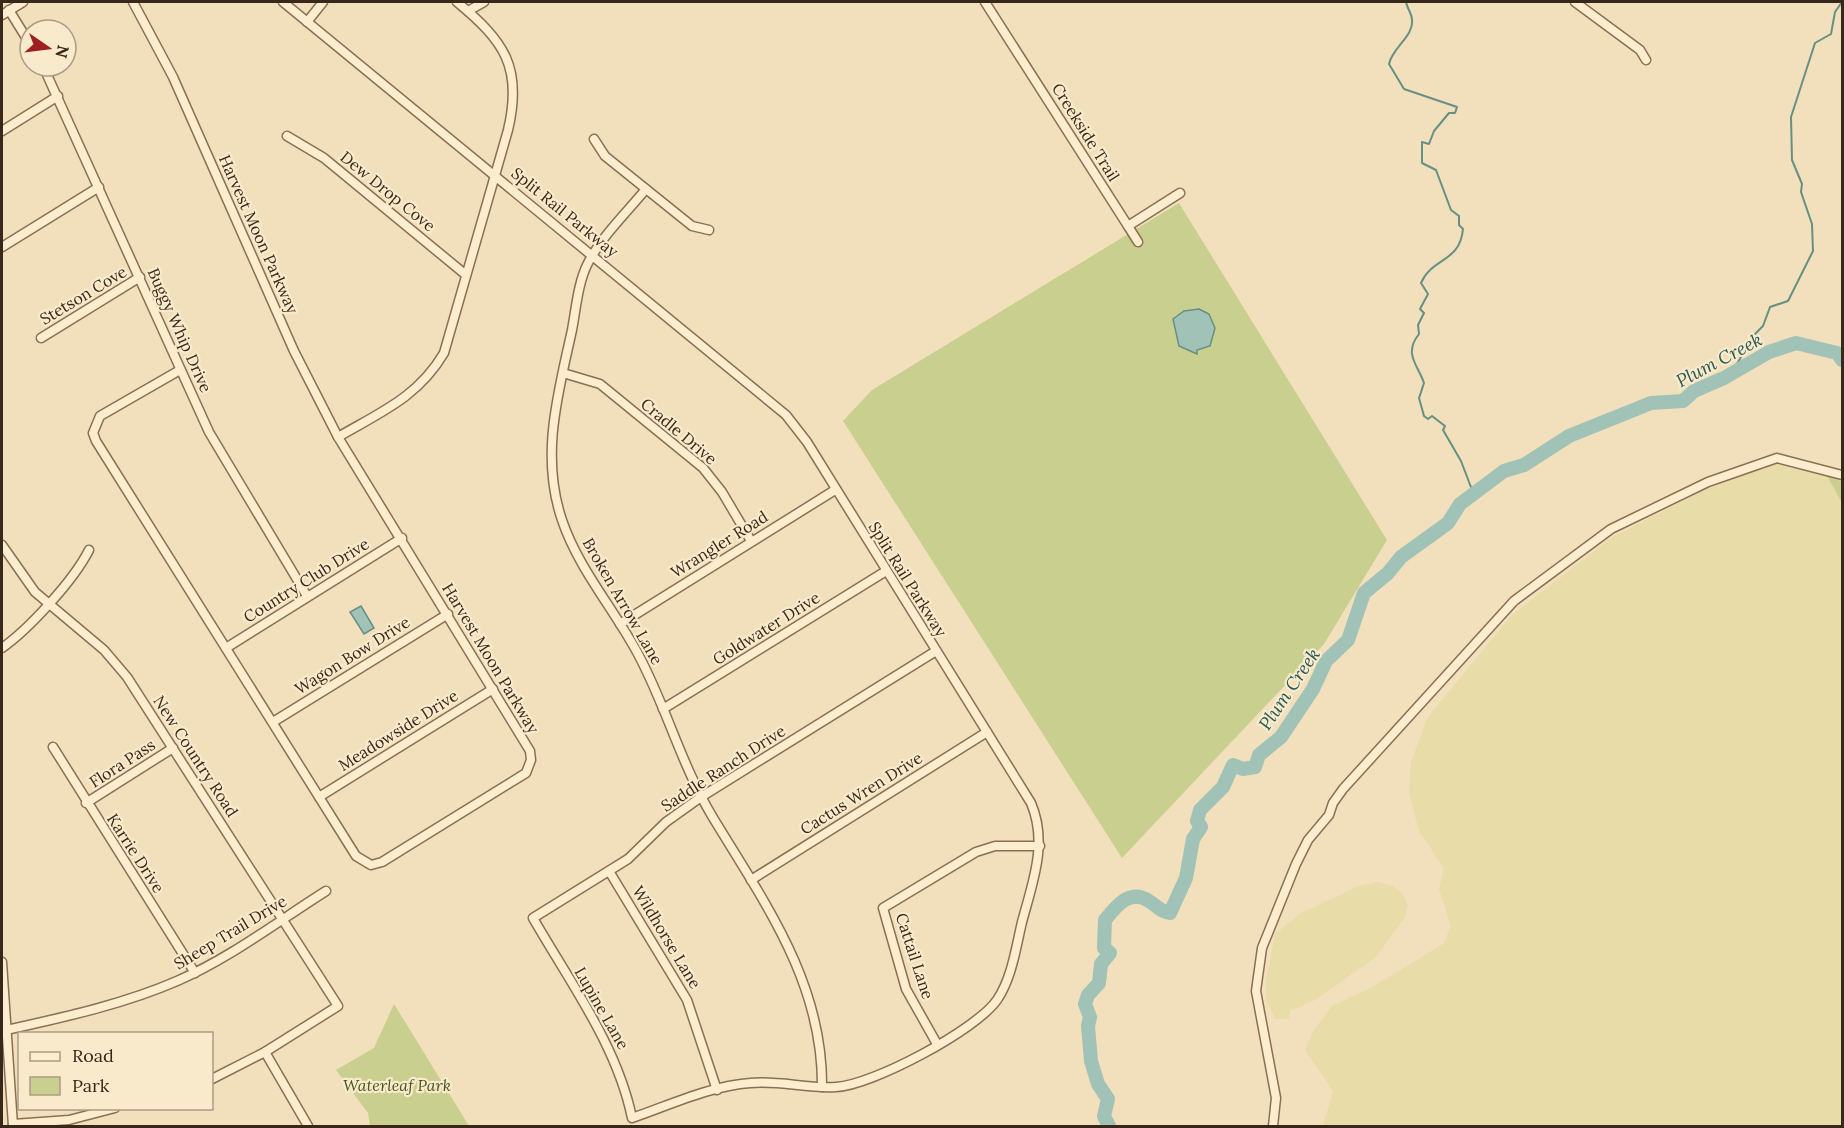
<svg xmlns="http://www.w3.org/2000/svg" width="1844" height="1128" font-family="Lora,serif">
<rect width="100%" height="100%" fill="#f1e0bb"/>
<!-- farmland -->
<g fill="#e8dca8">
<path d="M1776,462l11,1 40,13 15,27v623h-519l10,-35 -28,-41 9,-20 18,-24 42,-20 69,-42 8,-17 -12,-38 5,-21 -25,-37 -10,-38 2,-31 17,-45 84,-102 99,-77 91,-47z"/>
<path d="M1377,882l16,4 9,7 6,12 -3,12 -29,40 -59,42 -27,12 -1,8h-14l-9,-20v-18l9,-47 26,-21 58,-27z"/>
</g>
<!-- green -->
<g fill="#c9d08f">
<path d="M1179,203l208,337 -63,104 -202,214 -279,-437 29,-31z"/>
<path d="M1827,476l15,5v22z"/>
<path d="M394,1004l75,122h-99l-2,-13 -32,-43 38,-22z"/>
</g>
<!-- water -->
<g fill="#a0c2b7" stroke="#679085" stroke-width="1.5">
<path d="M1199,309l10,5 6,14 -5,18 -13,4v4l-18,-8 -6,-27 11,-8z"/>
<path d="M361,606l13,22 -10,6 -14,-22z"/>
</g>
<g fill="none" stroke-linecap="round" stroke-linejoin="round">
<!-- stream -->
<g stroke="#679085" stroke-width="2">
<path d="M1406,2c1,6 6,12 6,18 2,16 -20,28 -23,44l15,25 53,18 -2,6h-6l-15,18 -5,13 -7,-2v21l14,7 15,40 8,6v9l4,4c-3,34 -31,28 -42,54l7,11 -8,15 4,4 -6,12 1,9c-16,20 -1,31 5,49l-5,15 5,18 4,3 4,-3 13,10 -2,4 18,31 13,34"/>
<path d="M1731,374l23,-39 9,-9 7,-19 18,-6 25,-50 -1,-27 -11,-32 1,-8 -10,-24 -1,-43 24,-74 16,-9 4,-22 7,-10"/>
</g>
<!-- river -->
<path stroke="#a0c2b7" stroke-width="14" d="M1109,1126l-5,-10 4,-17 -10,-15 -7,-23 -3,-35 2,-9 -5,-13 3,-9 11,-12 2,-19 9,-11 -6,-5 1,-28c11,-14 25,-32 44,-19 7,4 11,11 21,12l16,-35 7,-39 8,-12 -4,-6 3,-11 23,-23 10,-22 10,4 12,-2 4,-12 22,-18 32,-48 13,-28 22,-21 16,-47 24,-20 13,-16 47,-34 12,-19 44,-33 20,-6 45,-29 82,-33 32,-2 11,-10 30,-13 45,-26 27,-9 41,10 5,7"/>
<defs>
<g id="street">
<path d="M133,2l40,75 121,274 44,86 192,314 1,9 -5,13 -144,89 -11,3 -15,-9 -260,-415 -3,-8 7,-17 80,-46"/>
<path d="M283,2l503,413 21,27 224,361c17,40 2,78 -9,119 -6,25 -10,56 -25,78 -21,30 -124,85 -161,87 -28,2 -57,-7 -86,-4 -40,3 -80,22 -118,35 -15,-73 -63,-137 -99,-200l95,-59 38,-37 35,-25 235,-146"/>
<path d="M985,2l143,224 52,-33"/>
<path d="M1575,2l65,48 6,10"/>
<path d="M9,10l21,34"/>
<path d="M468,11l16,-9"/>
<path d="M2,15l21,-13"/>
<path d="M307,22l16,-20"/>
<path d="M43,66l166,366 98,164"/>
<path d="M2,131l56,-35"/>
<path d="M287,136l37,22 142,117"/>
<path d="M594,139l11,17 87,70 17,4"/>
<path d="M646,189c-19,23 -44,47 -58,74 -10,19 -12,46 -16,67 -14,64 -32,126 -10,190 16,48 52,89 76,134 28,52 43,110 74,162 52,86 111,166 110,271"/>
<path d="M1128,226l10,16"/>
<path d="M2,247l97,-60"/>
<path d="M41,338l99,-61"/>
<path d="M563,373l37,11 103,84 19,24 29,49"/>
<path d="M338,437c43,-25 80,-40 106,-84l64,-223c15,-63 -4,-89 -51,-128"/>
<path d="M2,545l33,47 69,58 23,27 211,329 -73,46 -53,27"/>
<path d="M620,624l215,-134"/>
<path d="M2,648c27,-19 72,-68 87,-98"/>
<path d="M226,648l176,-110"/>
<path d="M663,709l223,-138"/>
<path d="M273,722l175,-108"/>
<path d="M53,747l142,226"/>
<path d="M319,797l174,-108"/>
<path d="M86,803l87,-55"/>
<path d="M609,871l78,129 30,90"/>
<path d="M751,880l236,-148"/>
<path d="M2,962l11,164"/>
<path d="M2,1031c58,-13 120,-26 175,-50 53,-23 100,-59 149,-90"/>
<path d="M937,1044l-31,-55 -23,-81 93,-56 19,-6h45"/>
<path d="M265,1052l43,74"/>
<path d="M13,1124l56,-4 46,-12"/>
<path d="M1273,1126l3,-28 -20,-107 6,-43 34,-84 12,-24 21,-25 4,-12 10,-14 171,-188 97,-72 97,-47 69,-24 65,17"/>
</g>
</defs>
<!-- street casing -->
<use href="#street" stroke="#8a6f54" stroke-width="11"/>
<!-- street -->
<use href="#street" stroke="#fcedcf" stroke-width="8"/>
</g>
<g text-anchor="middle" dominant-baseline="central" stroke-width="4.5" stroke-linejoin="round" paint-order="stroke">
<!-- street labels -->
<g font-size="16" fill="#37281a" stroke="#f8eacb">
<text transform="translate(1086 132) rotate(58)">Creekside Trail</text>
<text transform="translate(388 191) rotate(39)">Dew Drop Cove</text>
<text transform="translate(565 212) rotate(39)">Split Rail Parkway</text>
<text transform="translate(259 234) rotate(66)">Harvest Moon Parkway</text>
<text transform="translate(83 295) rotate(-31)">Stetson Cove</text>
<text transform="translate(180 330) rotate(66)">Buggy Whip Drive</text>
<text transform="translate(679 431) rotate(40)">Cradle Drive</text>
<text transform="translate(719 544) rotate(-32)">Wrangler Road</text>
<text transform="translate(908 579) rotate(58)">Split Rail Parkway</text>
<text transform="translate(306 580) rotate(-32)">Country Club Drive</text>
<text transform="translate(623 601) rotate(60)">Broken Arrow Lane</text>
<text transform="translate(766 628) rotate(-32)">Goldwater Drive</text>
<text transform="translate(352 655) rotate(-32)">Wagon Bow Drive</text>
<text transform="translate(491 658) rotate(59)">Harvest Moon Parkway</text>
<text transform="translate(398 730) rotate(-32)">Meadowside Drive</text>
<text transform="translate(196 756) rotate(57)">New Country Road</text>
<text transform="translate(122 763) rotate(-33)">Flora Pass</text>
<text transform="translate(723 768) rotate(-33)">Saddle Ranch Drive</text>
<text transform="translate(861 793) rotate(-32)">Cactus Wren Drive</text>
<text transform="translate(136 853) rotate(57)">Karrie Drive</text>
<text transform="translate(230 932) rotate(-31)">Sheep Trail Drive</text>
<text transform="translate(667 937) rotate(59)">Wildhorse Lane</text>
<text transform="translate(915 956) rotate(72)">Cattail Lane</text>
<text transform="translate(602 1008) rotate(60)">Lupine Lane</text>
</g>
<!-- park labels -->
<g font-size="16" font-style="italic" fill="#49561f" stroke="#f8eacb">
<text x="397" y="1085">Waterleaf Park</text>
</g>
<!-- water labels -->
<g font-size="18" font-style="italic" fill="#285955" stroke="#f8eacb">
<text transform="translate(1719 360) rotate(-28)">Plum Creek</text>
<text transform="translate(1289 689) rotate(-56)">Plum Creek</text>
</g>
</g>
<!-- border -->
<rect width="1844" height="1128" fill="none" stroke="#37281a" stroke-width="6"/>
<!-- legend -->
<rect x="18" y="1032" width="195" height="78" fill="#f8eacb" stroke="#ab9c84" stroke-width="1.5"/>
<rect x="30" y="1052" width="30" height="9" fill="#fcedcf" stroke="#ab9c84" stroke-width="1.5"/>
<text x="72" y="1062" font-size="18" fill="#37281a">Road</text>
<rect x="30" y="1077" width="30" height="18" fill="#c9d08f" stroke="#ab9c84" stroke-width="1.5"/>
<text x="72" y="1092" font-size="18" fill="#37281a">Park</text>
<!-- north arrow -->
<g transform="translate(48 48) rotate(104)"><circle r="28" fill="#f8eacb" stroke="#ab9c84" stroke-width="1.5"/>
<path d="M0-4.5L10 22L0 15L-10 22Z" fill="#9e1f22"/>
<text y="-9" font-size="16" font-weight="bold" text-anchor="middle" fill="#37281a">N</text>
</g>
</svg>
